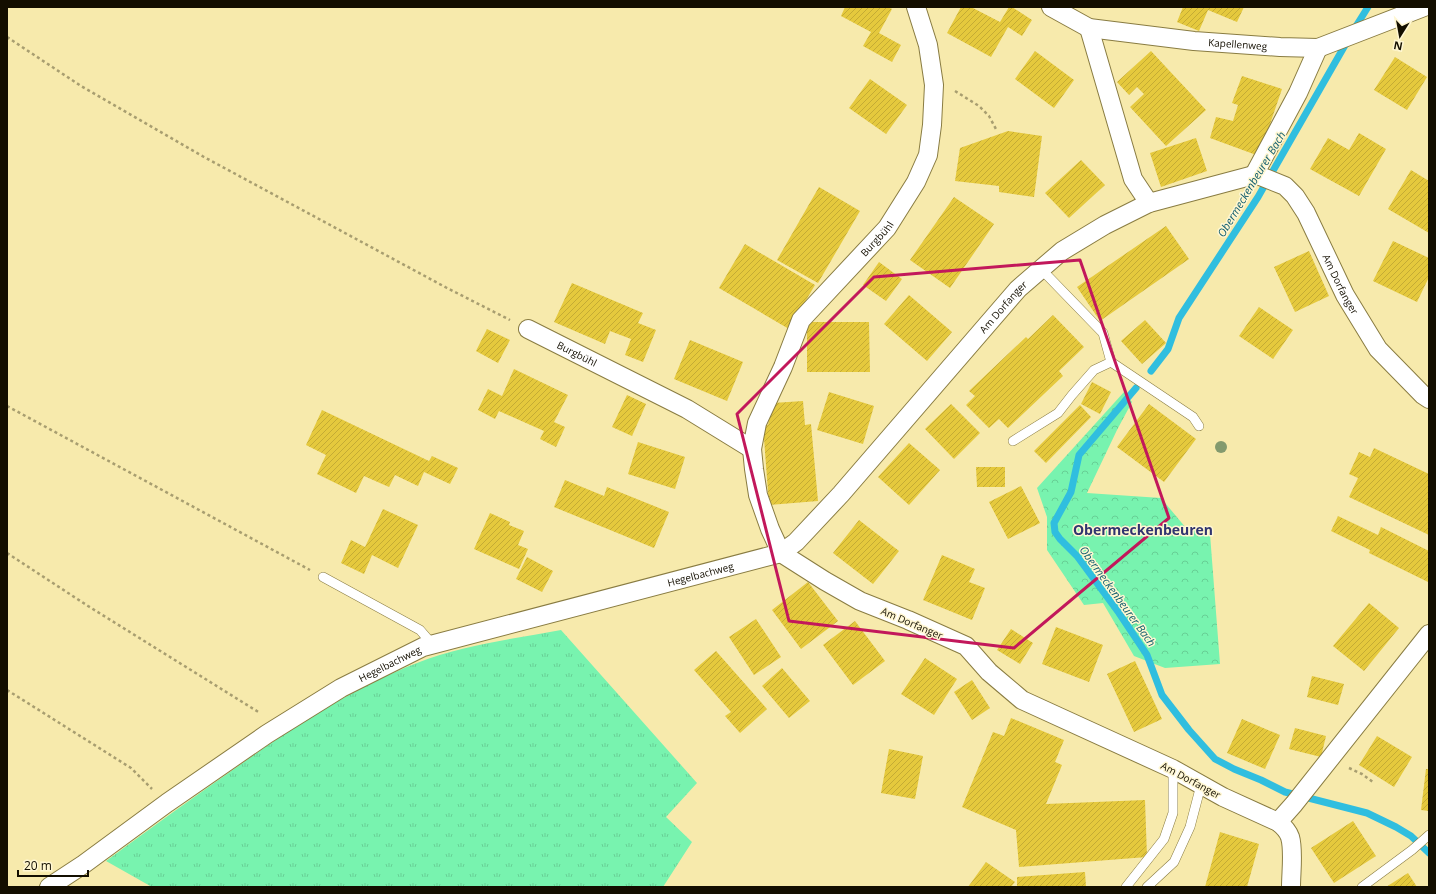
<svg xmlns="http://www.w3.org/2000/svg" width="1436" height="894" font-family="'Open Sans',sans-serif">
<defs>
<pattern id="grass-tufts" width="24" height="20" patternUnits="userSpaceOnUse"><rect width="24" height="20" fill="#78f3af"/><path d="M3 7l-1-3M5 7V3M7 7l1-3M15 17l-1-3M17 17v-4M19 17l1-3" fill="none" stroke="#67cf95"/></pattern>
<pattern id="forest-crowns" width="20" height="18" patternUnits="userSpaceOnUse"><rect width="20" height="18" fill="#78f3af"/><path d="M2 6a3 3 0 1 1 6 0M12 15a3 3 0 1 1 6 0" fill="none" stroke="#67cf95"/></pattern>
<pattern id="building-hatch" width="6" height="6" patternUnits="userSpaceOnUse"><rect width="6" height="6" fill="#e5c93d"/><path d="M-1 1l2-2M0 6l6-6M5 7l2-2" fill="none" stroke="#c4ab34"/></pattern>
</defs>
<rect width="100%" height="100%" fill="#f7eaac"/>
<!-- grass -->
<path fill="url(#grass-tufts)" d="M561,630l136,153 -31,34 26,25 -29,45h-511l-46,-26c46,-34 92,-67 138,-99 54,-38 111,-75 173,-99 46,-18 96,-24 144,-33z"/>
<!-- forest -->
<path fill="url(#forest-crowns)" d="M1124,392l8,10 -15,28 -30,63 74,5 25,30 24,6 10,130 -55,4 -31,-12 -31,-53 -19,2 -37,-55v-33l-10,-29z"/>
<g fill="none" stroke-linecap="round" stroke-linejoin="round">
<!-- stream -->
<g stroke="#30bedf" stroke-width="7">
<path d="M1353,31l15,-24"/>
<path d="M1151,371l17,-22 11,-31 79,-121 90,-157"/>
<path d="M1136,388l-57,67 -8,37 -17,31 1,9 5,7 17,17 42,57 28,42 15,40 27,35 26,29 19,10 27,11 24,12 82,21 29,14 15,9 18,17"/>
</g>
</g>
<!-- building -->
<g fill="url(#building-hatch)">
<path d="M845,7h43l4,2 -13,24 22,12 -9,17 -29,-16 8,-14 -30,-16z"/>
<path d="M961,7h10l29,15 9,-15h3l20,13 -10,16 -14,-9 -17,30 -44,-24z"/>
<path d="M1183,7h61l-7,15 -29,-12 -9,21 -22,-9z"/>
<path d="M1035,51l39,29 -20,28 -39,-29z"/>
<path d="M1151,51l55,59 -40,36 -36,-39 14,-13 -7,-7 -8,8 -12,-13z"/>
<path d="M1395,57l32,20 -20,33 -33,-20z"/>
<path d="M1242,76l40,13 -23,67 -49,-18 6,-21 17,4 5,-16 -6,-2z"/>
<path d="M870,79l37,26 -21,29 -37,-26z"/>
<path d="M1008,131l34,5 -8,61 -35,-5v-6l-44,-5 5,-33z"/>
<path d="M1359,133l27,16 -27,47 -49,-27 18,-31 21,12z"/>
<path d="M1196,138l11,33 -46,16 -11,-34z"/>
<path d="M1081,160l24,25 -36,33 -24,-25z"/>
<path d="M1411,170l18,11v52l-41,-24z"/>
<path d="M819,187l41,24 -42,72 -41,-23z"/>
<path d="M954,197l40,27 -44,64 -40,-28z"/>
<path d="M1166,226l23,33 -89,62 -23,-34z"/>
<path d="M1393,241l36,17v19l-12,25 -44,-21z"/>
<path d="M745,244l70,41 -26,44 -70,-41z"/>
<path d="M1309,251l20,45 -34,16 -21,-45z"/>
<path d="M879,262l23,17 -16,22 -23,-16z"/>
<path d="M572,283l71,30 -5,10 18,7 -13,32 -18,-7 6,-16 -21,-8 -5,13 -51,-22z"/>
<path d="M909,295l43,37 -25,29 -43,-37z"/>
<path d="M1259,307l34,23 -20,29 -34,-23z"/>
<path d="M1053,315l31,32 -25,24 4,5 -55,52 -9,-9 -10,9 -23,-23 9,-9 -6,-5 57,-54 2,2z"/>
<path d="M1145,320l21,23 -24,21 -21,-23z"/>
<path d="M807,322h62l1,50h-63z"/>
<path d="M487,329l23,11 -12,23 -22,-12z"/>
<path d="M690,340l53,22 -16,39 -53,-22z"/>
<path d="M514,369l54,26 -14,27 11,5 -9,20 -16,-8 4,-8 -45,-20 -4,8 -17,-9 10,-21 14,7z"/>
<path d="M1092,382l19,10 -11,22 -19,-10z"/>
<path d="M829,392l45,14 -11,38 -46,-14z"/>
<path d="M627,395l19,9 -14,32 -20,-9z"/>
<path d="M803,401l2,24 6,-1 7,77 -49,4 -6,-80h5l5,-22z"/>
<path d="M951,404l29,29 -26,26 -29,-30z"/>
<path d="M1149,404l47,35 -32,43 -47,-35z"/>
<path d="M1080,405l11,12 -45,46 -12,-12z"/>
<path d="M322,410l107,51 3,-5 26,12 -8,16 -26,-12 -6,14 -23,-11 -6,12 -25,-11 -8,17 -39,-19 9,-19 -20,-10z"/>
<path d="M638,442l47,15 -10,32 -47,-15z"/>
<path d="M909,443l31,27 -31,35 -31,-28z"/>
<path d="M1374,448l55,26v61l-80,-38 9,-19 -9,-4 10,-22 11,5z"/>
<path d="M976,467h29v20h-28z"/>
<path d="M565,480l39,16 3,-9 62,25 -15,36 -100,-41z"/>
<path d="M1021,486l19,37 -32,16 -19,-37z"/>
<path d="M383,509l35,16 -20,43 -26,-13 -8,19 -23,-11 10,-23 14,7z"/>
<path d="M490,513l20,9 -1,3 15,6 -6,14 10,4 -9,20 -45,-20z"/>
<path d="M1338,516l40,19 3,-8 48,24 -1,31 -59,-29 1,-3 -39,-19z"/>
<path d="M859,520l40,31 -26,33 -40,-31z"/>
<path d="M942,555l33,14 -6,13 16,6 -13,32 -49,-20z"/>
<path d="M527,557l26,14 -11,21 -26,-13z"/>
<path d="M808,582l30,39 -37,28 -29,-39z"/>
<path d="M1369,603l30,25 -35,43 -31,-25z"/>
<path d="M756,619l25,38 -27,18 -25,-38z"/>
<path d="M855,621l30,40 -32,24 -30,-40z"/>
<path d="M1056,627l47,18 -14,37 -47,-18z"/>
<path d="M1011,629l22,14 -13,21 -23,-14z"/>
<path d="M716,651l51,58 -27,24 -15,-17 6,-4 -37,-42z"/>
<path d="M925,658l32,21 -23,36 -33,-21z"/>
<path d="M1135,661l27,58 -28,13 -27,-58z"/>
<path d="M782,668l28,33 -21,17 -27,-32z"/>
<path d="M1312,676l32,8 -6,21 -31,-8z"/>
<path d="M972,680l18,28 -18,12 -18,-28z"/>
<path d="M1011,718l53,22 -9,22 7,3 -16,39 99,-4 2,57 -128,10 -3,-37 -54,-23 31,-75 11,4z"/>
<path d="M1242,719l38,16 -15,34 -38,-16z"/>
<path d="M1295,728l31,8 -5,21 -32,-8z"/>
<path d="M1377,736l35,21 -18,30 -35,-22z"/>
<path d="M889,749l34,7 -8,43 -34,-6z"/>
<path d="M1426,769h3v42l-8,-1z"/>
<path d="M1353,821l23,35 -42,27 -23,-35z"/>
<path d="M1220,832l39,12 -12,43h-42z"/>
<path d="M986,862l29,20 -4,5h-43z"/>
<path d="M1085,872l1,15h-69v-10z"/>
<path d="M1408,873l9,14h-31z"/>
</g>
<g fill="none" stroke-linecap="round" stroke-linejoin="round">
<defs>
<g id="lane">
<path d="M1041,269l62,64 8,29 82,55 6,9"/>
<path d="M1013,441l45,-28 14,-18 22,-25 17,-8"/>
<path d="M323,577l97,53 13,15"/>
<path d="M1126,887l38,-48 9,-26v-44"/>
<path d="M1147,887l27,-25 16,-35 11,-42"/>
<path d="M1362,887l50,-37 17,-15"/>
</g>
<g id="street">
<path id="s1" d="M1051,7l38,21 105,13 86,6 38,1 106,-41"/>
<path d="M1089,28l44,151 16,24"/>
<path d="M1254,175l44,-82 20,-45"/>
<path id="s2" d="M528,329l159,80 65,40"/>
<path d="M1278,822l16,-18 135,-170"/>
<path id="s3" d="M49,887l35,-23 83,-61 100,-69 74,-46 82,-41 358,-94 -11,-24 -12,-34 -4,-26 -2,-20 5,-26 26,-56 18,-47 86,-92 29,-46 12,-27 4,-30 2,-40 -6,-40 -12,-38"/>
<path id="s4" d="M1291,887c0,-15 3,-37 -1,-50 -2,-6 -7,-11 -12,-15l-55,-25 -50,-28 -151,-69 -33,-28 -23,-26 -58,-26 -48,-19 -35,-20 -44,-28 15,-11 45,-48 177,-205 44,-38 43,-26 44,-22 105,-28 6,1 25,10 10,10 11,17 39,82 33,54 45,46 6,4"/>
</g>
</defs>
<!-- lane casing -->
<use href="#lane" stroke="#897c42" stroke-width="10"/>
<!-- street casing -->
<use href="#street" stroke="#897c42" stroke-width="20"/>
<!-- path -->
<g stroke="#a89e70" stroke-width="2.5" stroke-dasharray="3 3" stroke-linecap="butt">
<path d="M7,37l74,49 123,71 243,131 63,32"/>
<path d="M955,91l24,15 10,10 8,15"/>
<path d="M7,406l303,164"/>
<path d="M7,553l81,53 172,107"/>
<path d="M7,690l124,78 21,21"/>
<path d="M1349,768l13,6 11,8"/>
</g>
<!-- lane -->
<use href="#lane" stroke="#fff" stroke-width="9"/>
<!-- street -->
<use href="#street" stroke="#fff" stroke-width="18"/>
</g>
<!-- trees -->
<circle fill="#839a6e" cx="1221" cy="447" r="6"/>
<!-- marked area -->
<path fill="none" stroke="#c2185b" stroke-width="3" stroke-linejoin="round" d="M1080,260l89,258 -155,130 -225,-27 -52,-207 137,-137z"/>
<g text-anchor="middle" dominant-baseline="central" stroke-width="3" stroke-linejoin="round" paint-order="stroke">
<!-- street labels -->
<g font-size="10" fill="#130e00" stroke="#fff7d2">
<text stroke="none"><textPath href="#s1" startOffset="193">Kapellenweg</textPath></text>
<text stroke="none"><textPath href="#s3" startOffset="1174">Burgbühl</textPath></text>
<text stroke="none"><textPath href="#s4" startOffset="1407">Am Dorfanger</textPath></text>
<text stroke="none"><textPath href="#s4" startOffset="971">Am Dorfanger</textPath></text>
<text stroke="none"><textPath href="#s2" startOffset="55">Burgbühl</textPath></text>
<text stroke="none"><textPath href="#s3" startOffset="732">Hegelbachweg</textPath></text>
<text transform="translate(912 623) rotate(23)">Am Dorfanger</text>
<text stroke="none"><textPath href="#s3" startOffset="408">Hegelbachweg</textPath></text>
<text transform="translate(1191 780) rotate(28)">Am Dorfanger</text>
</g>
<!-- water labels -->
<g font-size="11" font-style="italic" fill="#115d6e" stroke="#fff7d2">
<text transform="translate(1251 184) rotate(-59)">Obermeckenbeurer Bach</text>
<text transform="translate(1118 596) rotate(54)">Obermeckenbeurer Bach</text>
</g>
<!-- district labels -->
<g font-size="14" font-weight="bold" fill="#30346f" stroke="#fff7d2">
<text x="1143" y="529">Obermeckenbeuren</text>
</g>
</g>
<!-- border -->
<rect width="1436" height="894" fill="none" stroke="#130e00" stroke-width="16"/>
<!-- north arrow -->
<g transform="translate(1400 36) rotate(191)" stroke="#fff7d2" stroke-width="3" paint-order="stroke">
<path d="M0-3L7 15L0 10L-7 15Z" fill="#130e00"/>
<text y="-6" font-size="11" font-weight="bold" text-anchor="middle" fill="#130e00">N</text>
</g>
<!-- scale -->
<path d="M18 870v6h70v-6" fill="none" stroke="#130e00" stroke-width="2"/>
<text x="24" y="870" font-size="12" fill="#130e00" stroke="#fff7d2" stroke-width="3" paint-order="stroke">20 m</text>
</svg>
